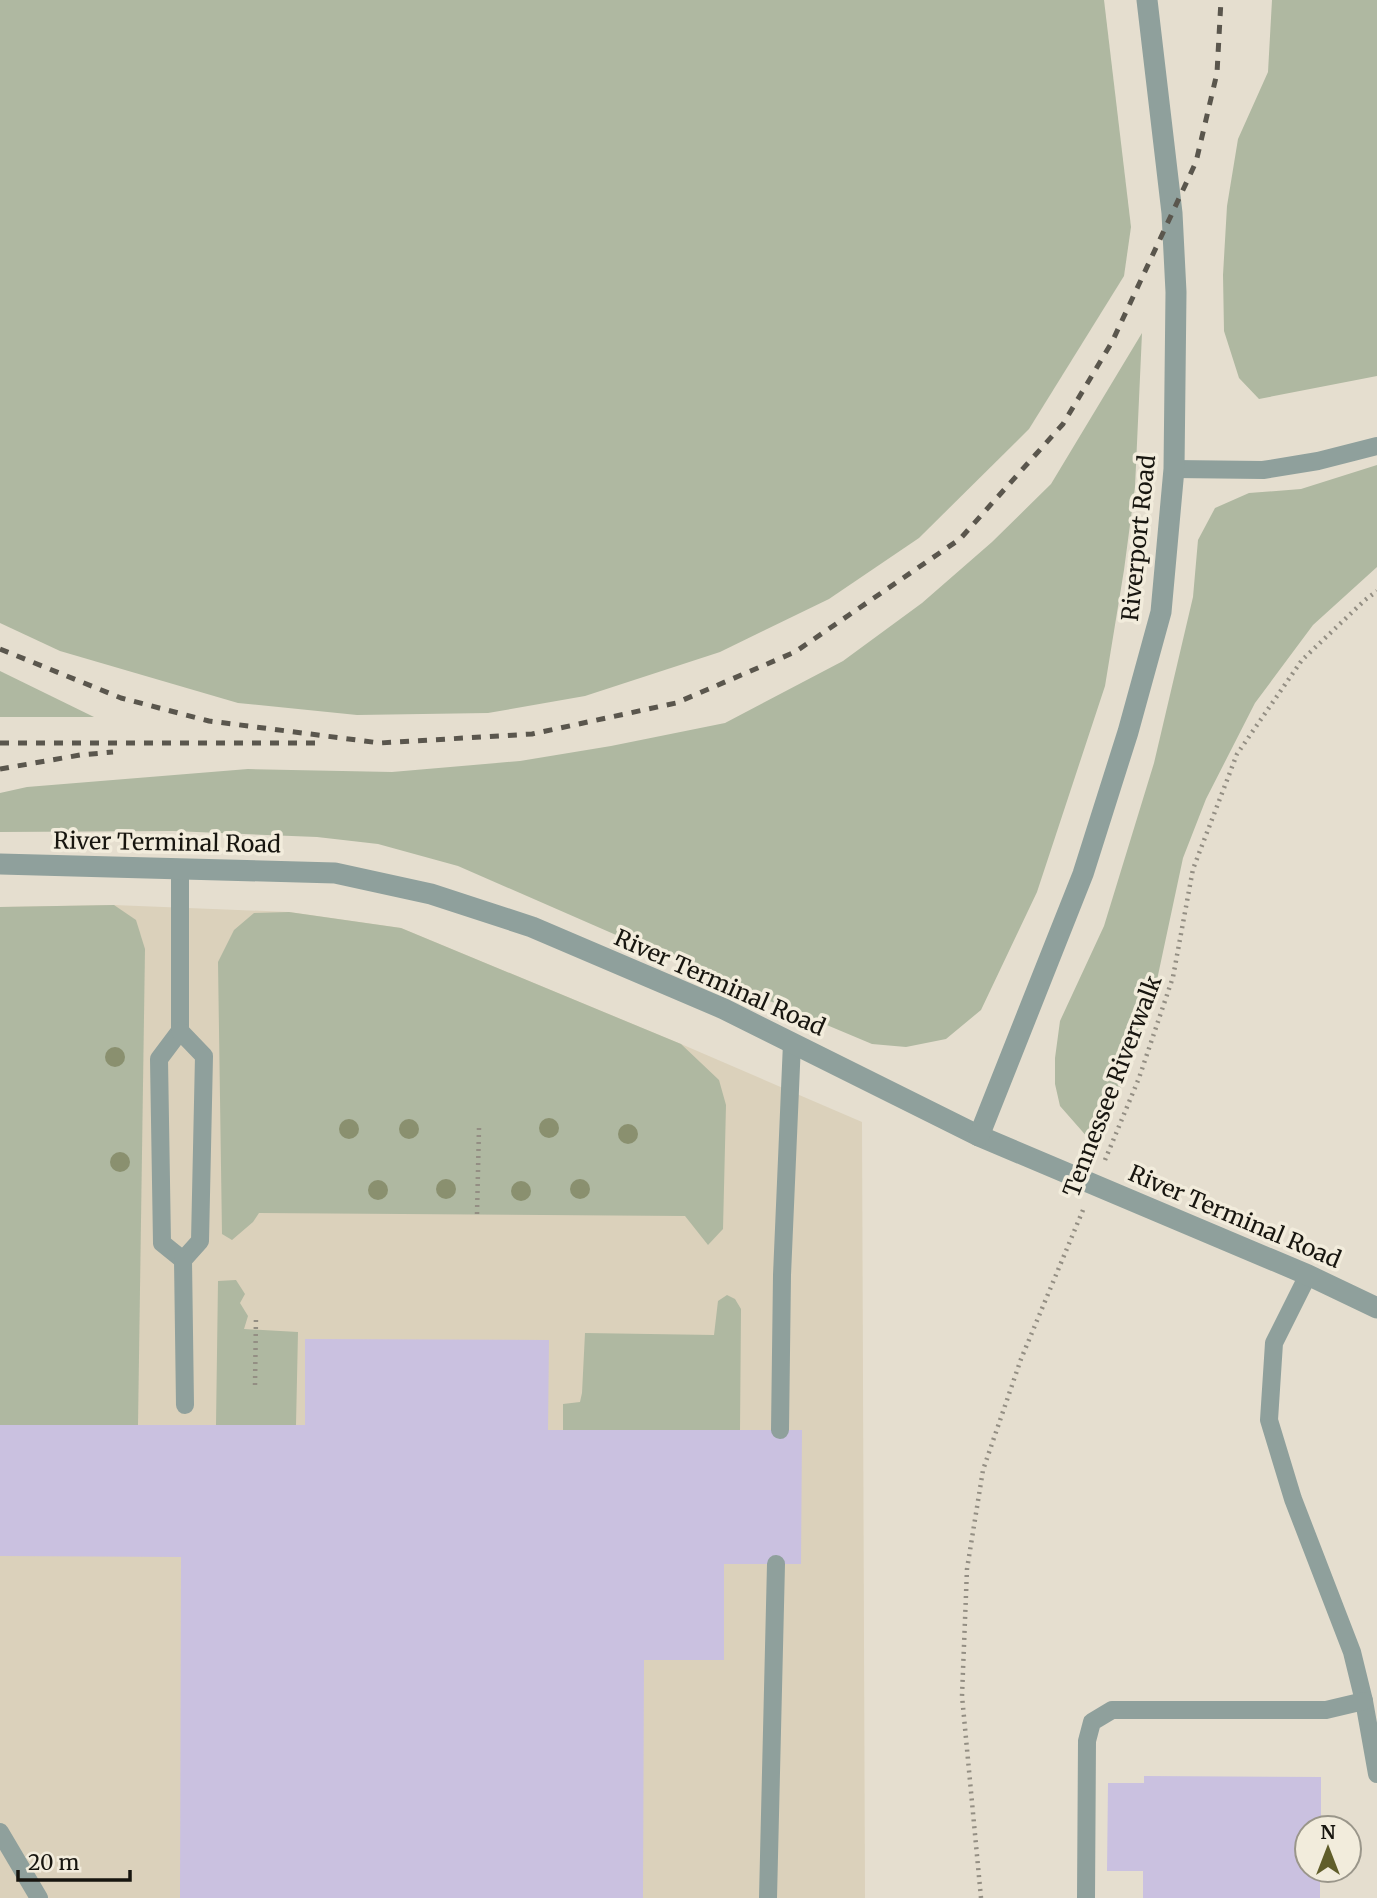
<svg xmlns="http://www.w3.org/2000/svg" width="1377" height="1898" font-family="Merriweather,serif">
<rect width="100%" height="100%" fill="#e5decf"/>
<!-- built -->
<path fill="#dbd1bb" d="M114,905l175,7 112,16 280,116 181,78 3,776h-865v-991z"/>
<!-- green -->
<g fill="#afb8a1">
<path d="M0,0h1104l27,227 -7,49 -95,153 -110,109 -90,61 -109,53 -135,44 -97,17 -131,2 -119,-12 -178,-52 -60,-28z"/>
<path d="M1272,0h105v376l-118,23 -20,-21 -15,-47 -1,-56 4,-69 11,-67 30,-67z"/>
<path d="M1142,333l-7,154 -11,83 -19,116 -68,206 -56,118 -35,29 -40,8 -34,-3 -169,-71 -245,-107 -80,-22 -61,-7 -144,-6 -173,1v-39l27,-6 221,-18 144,3 128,-11 91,-15 114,-23 118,-62 79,-58 70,-61 59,-58z"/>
<path d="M1377,465v102l-64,58 -58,78 -49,96 -23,59 -29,136 -23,68 -35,85 -36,-41 -5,-22v-26l5,-37 44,-95 50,-163 39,-166 5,-57 17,-32 34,-15 52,-4z"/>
<path d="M0,671l94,46h-94z"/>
<path d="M114,905l22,15 9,29 -7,476h-138v-518z"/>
<path d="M289,912l112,16 280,116 38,36 7,25 -3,124 -15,16 -23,-29 -426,-3 -6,9 -21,18 -10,-6 -4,-272 16,-32 20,-17z"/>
<path d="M236,1280l9,14 -5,9 8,13 -4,13 54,3 -2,93h-80l2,-144z"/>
<path d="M727,1295l8,4 6,10 -1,121h-177v-26l17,-2 2,-9 3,-60 129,2 4,-34z"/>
</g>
<!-- building -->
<g fill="#cac1e0">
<path d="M305,1339l244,1 -1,90h254l-1,134h-77v96h-80l-1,238h-463l1,-341 -181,-1v-131h305z"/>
<path d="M1144,1776l177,1v51h-14v42h13v28h-177v-27h-36l1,-88h36z"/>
</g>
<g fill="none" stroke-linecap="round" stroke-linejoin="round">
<!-- path -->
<g stroke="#938e83" stroke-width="4.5" stroke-dasharray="2 5" stroke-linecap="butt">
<path d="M1105,1160l34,-82 34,-101 20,-108 44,-115 65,-94 63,-60 12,-9"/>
<path d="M477,1214l2,-86"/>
<path d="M255,1385l1,-69"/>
<path d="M981,1898l-19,-202 5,-127 16,-99 38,-111 62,-149"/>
</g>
<!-- service -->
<g stroke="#8fa09c" stroke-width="18">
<path d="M1174,469l89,1 55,-9 59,-15"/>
<path d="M180,868v163l-21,28 3,184 21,17"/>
<path d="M180,1031l24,25 -4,185 -17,19 2,145"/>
<path d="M1308,1275l-34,68 -5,77 24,79 59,153 12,49 13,73"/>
<path d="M780,1430l2,-155 10,-232"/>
<path d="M0,1832l39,66"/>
<path d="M768,1898l8,-334"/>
<path d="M1086,1898l1,-157 5,-19 20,-12h214l38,-9"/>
</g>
<!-- minor -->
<g stroke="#8fa09c" stroke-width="21">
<path d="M0,864l335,9 96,21 101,33 192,82 255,127 329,139 69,33"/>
<path d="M979,1136l104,-262 45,-142 33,-120 13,-143 2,-177 -4,-79 -25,-213"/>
</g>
<!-- rail -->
<g stroke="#5a564d" stroke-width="5" stroke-dasharray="9 9" stroke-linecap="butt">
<path d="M0,649l121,49 88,23 171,22 152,-9 144,-31 119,-51 165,-113 103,-115 49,-82 84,-180 21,-89 4,-73"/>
<path d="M0,743h317"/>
<path d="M0,769l80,-14 33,-3"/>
</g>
</g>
<!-- trees -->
<g fill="#8a906f">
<circle cx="115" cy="1057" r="10"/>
<circle cx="549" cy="1128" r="10"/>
<circle cx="349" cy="1129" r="10"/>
<circle cx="409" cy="1129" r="10"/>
<circle cx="628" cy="1134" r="10"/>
<circle cx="120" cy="1162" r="10"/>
<circle cx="446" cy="1189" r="10"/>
<circle cx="580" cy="1189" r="10"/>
<circle cx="378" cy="1190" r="10"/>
<circle cx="521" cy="1191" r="10"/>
</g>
<g text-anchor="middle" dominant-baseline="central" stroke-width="7" stroke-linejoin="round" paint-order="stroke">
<!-- street labels -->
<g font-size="23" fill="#17150f" stroke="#f2ecdc">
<text transform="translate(1138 538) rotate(-84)">Riverport Road</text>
<text transform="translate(167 842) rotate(1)">River Terminal Road</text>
<text transform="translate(720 982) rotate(24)">River Terminal Road</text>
<text transform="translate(1112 1086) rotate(-69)">Tennessee Riverwalk</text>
<text transform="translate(1235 1216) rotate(23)">River Terminal Road</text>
</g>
</g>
<!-- north arrow -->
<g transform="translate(1328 1849)"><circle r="33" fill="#f2ecdc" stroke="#9a968a" stroke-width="2"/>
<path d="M0-5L12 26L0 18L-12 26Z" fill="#605d2a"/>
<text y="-10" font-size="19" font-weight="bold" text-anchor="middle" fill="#17150f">N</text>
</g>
<!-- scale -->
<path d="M18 1870v10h112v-10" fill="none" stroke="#17150f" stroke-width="3.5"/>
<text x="28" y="1870" font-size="21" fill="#17150f" stroke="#f2ecdc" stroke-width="5" paint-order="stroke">20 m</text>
</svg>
